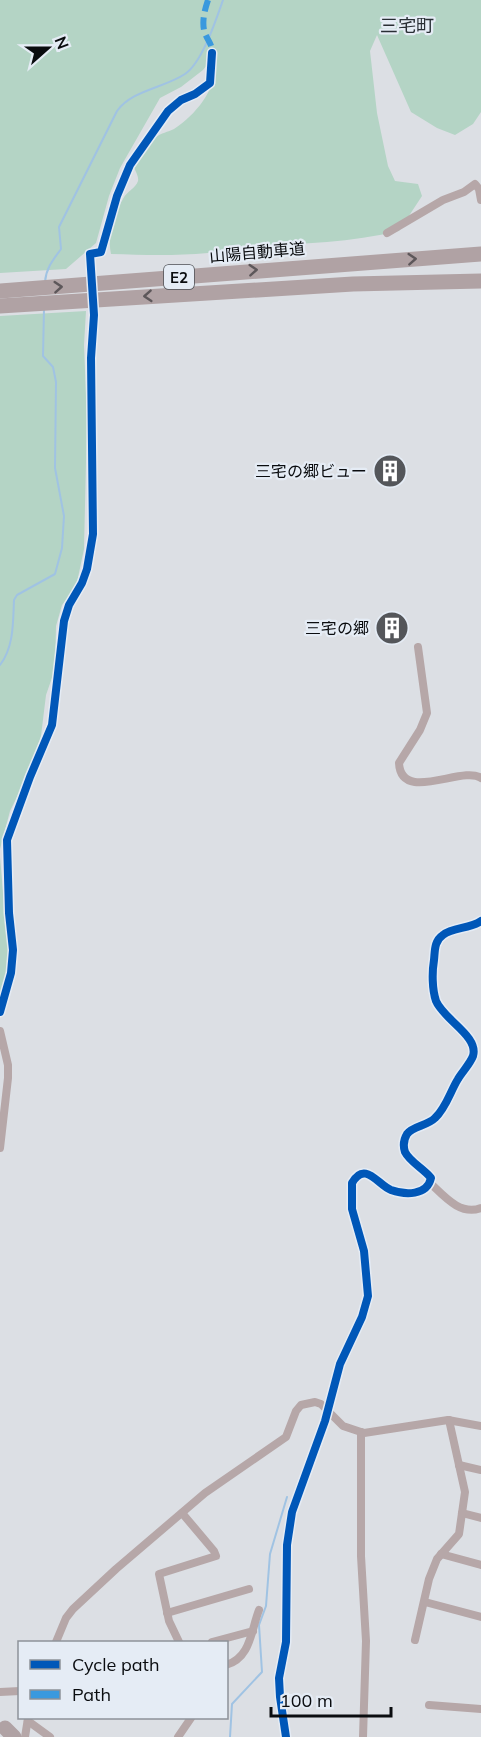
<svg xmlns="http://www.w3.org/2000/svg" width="481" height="1737" font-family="Mulish,'Noto Sans JP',sans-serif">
<rect width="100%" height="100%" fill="#dcdfe4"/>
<!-- green -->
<g fill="#b4d4c5">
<path d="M0,0h481v112l-8,12 -18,11 -18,-7 -26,-16 -34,-77 -7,16 7,62 11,53 7,15 23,3 4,12 -23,35c-54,13 -110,13 -165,16 -9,1 -17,5 -26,6 -33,3 -64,2 -97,1 -4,-17 3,-41 12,-55 3,-7 13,-11 15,-18 1,-5 -3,-10 -4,-14 6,-9 13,-22 22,-30 5,-4 12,-5 18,-8 24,-16 46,-44 41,-74l-12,15 -22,17 -21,11 -40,70 -11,28 -13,47 -30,26 -66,4z"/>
<path d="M86,311l-2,34 3,74 -3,130 -8,38 -14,18 -6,21 -1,43 -9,26 -5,41 -12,37 -19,38 -10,38v-533z"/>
<path d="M0,857l9,103 -9,42z"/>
</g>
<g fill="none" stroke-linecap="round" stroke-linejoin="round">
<!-- stream -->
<g stroke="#a0c3e3" stroke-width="2">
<path d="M45,282c1,-14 8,-22 16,-33l-2,-22 58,-116c15,-21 47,-23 68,-37 17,-11 31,-54 38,-74"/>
<path d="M0,665c14,-18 13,-43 14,-65l3,-5 38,-21 7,-26 2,-32 -9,-48 1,-86 -3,-15 -10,-11 1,-47"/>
<path d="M230,1737l2,-33 30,-32 -3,-47 7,-19 4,-52 17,-57"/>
</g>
<!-- minor -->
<g stroke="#b6a7a8" stroke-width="8">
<path d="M387,233l56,-33 21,-8 11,-8 4,5 2,11"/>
<path d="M90,260v-6l11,-2 16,-56 13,-31 38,-54 13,-11 14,-6 15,-11 2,-30"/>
<path d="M418,647l9,66 -7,17 -21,33c2,41 64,2 82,15"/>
<path d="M0,1012l11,-39 2,-23 -4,-37 -2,-73 23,-63 22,-52 12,-104 5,-16 13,-22 5,-14 6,-35 -2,-176 3,-43"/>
<path d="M0,1031l8,34v13l-8,70"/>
<path d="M430,1183c14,13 30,33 51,25"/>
<path d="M361,1432v124l5,85 -3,96"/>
<path d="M459,1465l22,5"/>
<path d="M462,1513l19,5"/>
<path d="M441,1554l40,11"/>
<path d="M425,1602l56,15"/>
<path d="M167,1613l82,-24"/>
<path d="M415,1640l14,-61 8,-20 22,-25 6,-42 -16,-72"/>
<path d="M56,1642l10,-24 7,-9 43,-40 89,-76 81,-56 10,-26 5,-6 14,-3 6,2 22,22 21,7 84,-13 33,6"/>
<path d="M179,1642l-10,-21 -10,-47 57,-18 -2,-5 -32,-38"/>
<path d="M212,1642l41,-11"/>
<path d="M226,1665c25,-7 25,-35 33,-55"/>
<path d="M0,1692l20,-1"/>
<path d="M429,1705l52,4"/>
<path d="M28,1721l22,16"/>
<path d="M25,1737l3,-19"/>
<path d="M178,1737l13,-19"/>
<path d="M286,1737l-6,-40 -1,-19 7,-36 1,-97 5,-33 33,-91 15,-57 22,-47 6,-21 -4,-45 -12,-42v-26c13,-23 26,2 39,7 14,5 36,6 40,-12 -7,-9 -21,-16 -26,-26 -2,-6 -1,-13 2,-18 6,-8 20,-8 28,-16 11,-10 15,-26 23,-39 4,-7 12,-15 15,-23 6,-20 -29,-36 -37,-55 -4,-12 -4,-29 -2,-41 1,-9 0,-19 9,-25 10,-8 27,-6 38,-14"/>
</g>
<!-- motorway -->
<g stroke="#b0a2a4" stroke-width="15">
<path d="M0,291l481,-37"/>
<path d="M0,306l353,-22 128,-3"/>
<path d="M5,1728l9,9"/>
</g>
<!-- minor-bridge -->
<path stroke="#b6a7a8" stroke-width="8" d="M90,260l4,55"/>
<!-- quiet -->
<path stroke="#3a99de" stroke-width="6" stroke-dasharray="12 6" stroke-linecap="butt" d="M208,0c-3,9 -6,20 -4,30 2,9 9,14 8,23"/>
<defs>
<g id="cycleway">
<path d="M0,1012l11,-39 2,-23 -4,-37 -2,-73 23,-63 22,-52 12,-104 5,-16 13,-22 5,-14 6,-35 -2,-176 3,-43 -4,-61 11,-2 16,-56 13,-31 38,-54 13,-11 14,-6 15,-11 2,-30"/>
<path d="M286,1737l-6,-40 -1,-19 7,-36 1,-97 5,-33 33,-91 15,-57 22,-47 6,-21 -4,-45 -12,-42v-26c13,-23 26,2 39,7 14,5 36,6 40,-12 -7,-9 -21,-16 -26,-26 -2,-6 -1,-13 2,-18 6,-8 20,-8 28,-16 11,-10 15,-26 23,-39 4,-7 12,-15 15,-23 6,-20 -29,-36 -37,-55 -4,-12 -4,-29 -2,-41 1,-9 0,-19 9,-25 10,-8 27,-6 38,-14"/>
</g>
</defs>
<!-- cycleway casing -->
<use href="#cycleway" stroke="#e5ecf5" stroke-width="11"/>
<!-- cycleway -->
<use href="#cycleway" stroke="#0057b8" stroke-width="8"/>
</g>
<!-- one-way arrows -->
<defs><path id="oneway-chevron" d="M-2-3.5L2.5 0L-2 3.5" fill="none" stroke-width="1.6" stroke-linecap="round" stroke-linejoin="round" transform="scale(1.5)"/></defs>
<g stroke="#5d575a">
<use href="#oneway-chevron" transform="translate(412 259) rotate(-4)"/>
<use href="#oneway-chevron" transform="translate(253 270) rotate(-4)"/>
<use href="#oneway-chevron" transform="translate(58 287) rotate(-4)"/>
<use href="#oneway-chevron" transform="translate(148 296) rotate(176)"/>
</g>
<!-- icons -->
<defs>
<symbol id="building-disc" viewBox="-11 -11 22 22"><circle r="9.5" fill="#54565a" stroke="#e5ecf5"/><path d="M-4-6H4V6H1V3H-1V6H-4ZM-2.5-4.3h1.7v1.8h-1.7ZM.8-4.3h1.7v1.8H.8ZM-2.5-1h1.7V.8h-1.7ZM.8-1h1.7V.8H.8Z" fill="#fff"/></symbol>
</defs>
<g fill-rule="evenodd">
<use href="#building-disc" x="371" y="452" width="38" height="38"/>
<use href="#building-disc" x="373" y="609" width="38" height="38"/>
</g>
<g text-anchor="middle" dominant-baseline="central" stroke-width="4.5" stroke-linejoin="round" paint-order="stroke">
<!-- shield labels -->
<rect fill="#e5ecf5" stroke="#4c4f54" stroke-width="1.5" x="164" y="265" width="30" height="24" rx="4.5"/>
<g font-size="15" font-weight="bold" fill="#0a0c0f">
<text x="179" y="277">E2</text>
</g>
<!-- street labels -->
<g font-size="16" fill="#0a0c0f" stroke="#e5ecf5">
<text transform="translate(257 252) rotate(-5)">山陽自動車道</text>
</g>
<!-- poi labels -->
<g font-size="16" fill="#0a0c0f" stroke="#e5ecf5" text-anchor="end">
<text x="367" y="471">三宅の郷ビュー</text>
<text x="369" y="628">三宅の郷</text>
</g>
<!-- neighbourhood labels -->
<g font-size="18" fill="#292e34" stroke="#e5ecf5">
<text x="407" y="25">三宅町</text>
</g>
</g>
<!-- legend -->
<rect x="18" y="1641" width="210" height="78" fill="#e5ecf5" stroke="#8d9299" stroke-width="1.5"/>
<rect x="30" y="1660" width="30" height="9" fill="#0057b8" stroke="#8d9299" stroke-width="1.5"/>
<text x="72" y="1671" font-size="18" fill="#0a0c0f">Cycle path</text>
<rect x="30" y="1690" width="30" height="9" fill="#3a99de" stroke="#8d9299" stroke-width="1.5"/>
<text x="72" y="1701" font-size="18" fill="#0a0c0f">Path</text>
<!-- north arrow -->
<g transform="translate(48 48) rotate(69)" stroke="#e5ecf5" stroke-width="4.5" paint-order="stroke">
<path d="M0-4.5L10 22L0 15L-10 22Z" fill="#0a0c0f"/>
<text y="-9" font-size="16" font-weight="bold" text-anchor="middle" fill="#0a0c0f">N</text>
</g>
<!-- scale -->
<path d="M271 1707v9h120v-9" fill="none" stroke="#0a0c0f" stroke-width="3"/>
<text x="280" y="1707" font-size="18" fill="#0a0c0f" stroke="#e5ecf5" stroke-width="4.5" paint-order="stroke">100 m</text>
</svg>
